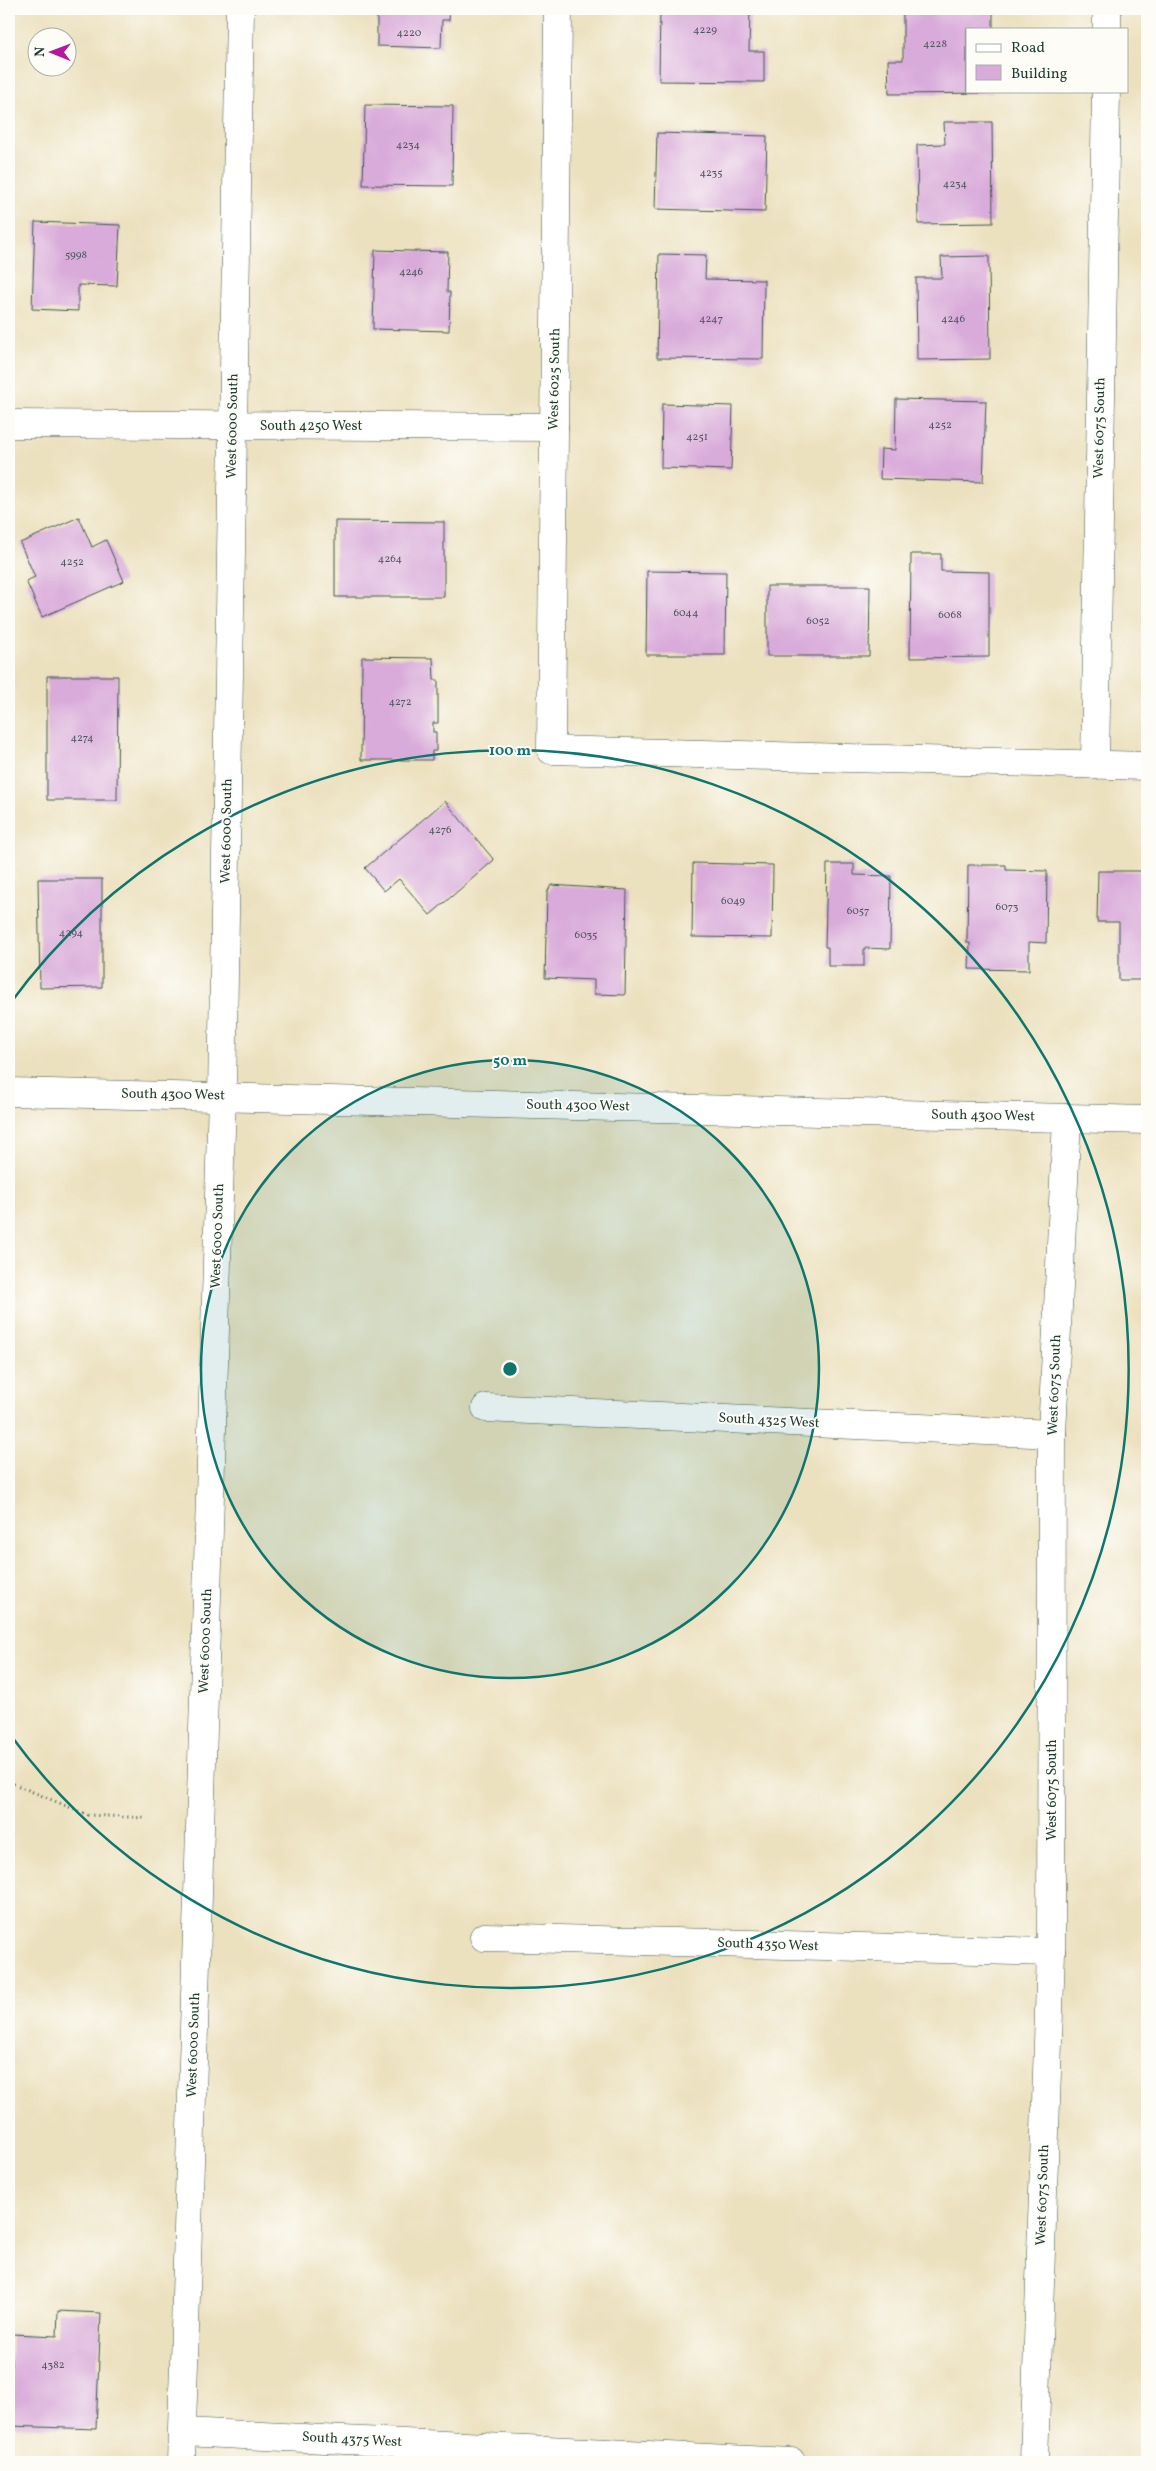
<svg xmlns="http://www.w3.org/2000/svg" width="1156" height="2471" font-family="Vollkorn,serif">
<rect width="100%" height="100%" fill="#fdfcf7"/>
<filter id="ink" filterUnits="userSpaceOnUse"><feTurbulence type="fractalNoise" baseFrequency=".02" numOctaves="2"/><feDisplacementMap in="SourceGraphic" scale="10" xChannelSelector="R" yChannelSelector="G"/><feConvolveMatrix kernelMatrix="1 2 1 2 8 2 1 2 1" color-interpolation-filters="sRGB"/></filter>
<filter id="wash" filterUnits="userSpaceOnUse"><feTurbulence type="fractalNoise" baseFrequency=".0096" numOctaves="4" result="noise"/><feDisplacementMap in="SourceGraphic" scale="20" xChannelSelector="R" yChannelSelector="G"/><feGaussianBlur stdDeviation="1.12" result="paint"/><feColorMatrix in="noise" values="0 0 0 0 0 0 0 0 0 0 0 0 0 0 0 0 0 1.4 0 .05"/><feComposite in="paint" operator="in"/></filter>
<g filter="url(#wash)">
<rect width="100%" height="100%" fill="#ece1bf"/>
<g id="blocks">
<!-- building -->
<g fill="#d9abda">
<path d="M377,9h73l-1,11h-7l-1,28 -64,-2z"/>
<path d="M660,9h90l-1,42h15v31l-105,-1z"/>
<path d="M945,9h48v20h-26v62h26v2l-104,1 -1,-34h15v-48h42z"/>
<path d="M365,105l88,1 -1,80 -89,-1z"/>
<path d="M944,122h48l1,101 -75,1 -1,-79 28,-1z"/>
<path d="M657,133l110,3 -2,76 -110,-3z"/>
<path d="M35,222l85,3 -3,61 -39,-1v26l-46,-2z"/>
<path d="M375,250l73,2 -1,40h3l-1,39 -76,-2z"/>
<path d="M659,254l47,1 -1,24 59,1 -1,79 -106,-1z"/>
<path d="M989,256l1,103 -73,1 -1,-82h26l-1,-21z"/>
<path d="M896,399l90,2 -3,81 -103,-3 1,-30 14,1z"/>
<path d="M662,404l71,2 -2,64 -70,-2z"/>
<path d="M79,517l13,30 14,-7 18,41 -82,36 -16,-36 9,-4 -15,-34z"/>
<path d="M335,521l109,1v75h-109z"/>
<path d="M911,554h30v17l48,1v85l-79,1z"/>
<path d="M647,571l79,1 -1,83h-79z"/>
<path d="M767,586h103l-1,70h-102z"/>
<path d="M362,657l71,1 1,22h4v43h-5v9h3v19h-4v9h-71z"/>
<path d="M47,676h71l-1,124h-70z"/>
<path d="M445,801l49,59 -64,55 -31,-36 -15,12 -19,-23z"/>
<path d="M693,863l80,2 -1,73 -80,-1z"/>
<path d="M827,864h27v11l37,1 -1,73 -26,-1v18h-36v-19h-3z"/>
<path d="M968,865h38v5l41,1 -1,72 -17,-1v28l-60,-1 1,-26h-3z"/>
<path d="M1098,871h49v109h-28v-58h-22z"/>
<path d="M38,879h64v108l-62,1z"/>
<path d="M551,885l76,5 -2,105 -31,-1v-14l-49,-2 2,-85z"/>
<path d="M58,2311l43,2 -5,116 -87,-3 3,-92 45,2z"/>
</g>
</g>
</g>
<g filter="url(#ink)">
<use href="#blocks" fill-opacity="0" stroke="#3e5649" stroke-width="1"/>
<g fill="none" stroke-linecap="round" stroke-linejoin="round">
<defs>
<g id="minor">
<path d="M558,9l-7,741 596,16"/>
<path d="M1107,29v-20"/>
<path d="M9,424l545,3"/>
<path d="M1095,765l11,-674"/>
<path d="M486,1408l566,26"/>
<path d="M484,1937l567,15"/>
<path d="M183,2432l609,30"/>
<path d="M181,2462l41,-1366 18,-1087"/>
<path d="M1034,2462l17,-510 1,-518 15,-316"/>
</g>
<path id="major" d="M9,1092l1138,28"/>
</defs>
<!-- minor casing -->
<use href="#minor" stroke="#3e5649" stroke-width="29"/>
<!-- major casing -->
<use href="#major" stroke="#3e5649" stroke-width="29"/>
<!-- path -->
<path stroke="#3e5649" stroke-width="3" stroke-dasharray="1 4" stroke-linecap="butt" d="M9,1782l79,33 57,3"/>
<!-- minor -->
<use href="#minor" stroke="#fff" stroke-width="28"/>
<!-- major -->
<use href="#major" stroke="#fff" stroke-width="28"/>
</g>
</g>
<!-- distance rings -->
<circle cx="510" cy="1369" r="309" fill="#0f766e" fill-opacity=".12"/>
<g fill="none" stroke="#0f766e" stroke-width="2.5">
<circle cx="510" cy="1369" r="309"/>
<path d="M9 1005A619 619 0 1 1 9 1733"/>
</g>
<g text-anchor="middle" dominant-baseline="central" stroke-width="4" stroke-linejoin="round" paint-order="stroke">
<!-- number labels -->
<g font-size="11" fill="#4e585e">
<text x="705" y="30">4229</text>
<text x="409" y="33">4220</text>
<text x="935" y="44">4228</text>
<text x="408" y="145">4234</text>
<text x="711" y="173">4235</text>
<text x="955" y="184">4234</text>
<text x="76" y="255">5998</text>
<text x="411" y="272">4246</text>
<text x="711" y="319">4247</text>
<text x="953" y="319">4246</text>
<text x="940" y="425">4252</text>
<text x="697" y="437">4251</text>
<text x="390" y="559">4264</text>
<text x="72" y="562">4252</text>
<text x="686" y="613">6044</text>
<text x="950" y="615">6068</text>
<text x="818" y="621">6052</text>
<text x="400" y="702">4272</text>
<text x="82" y="738">4274</text>
<text x="440" y="830">4276</text>
<text x="733" y="901">6049</text>
<text x="1007" y="907">6073</text>
<text x="858" y="911">6057</text>
<text x="71" y="933">4294</text>
<text x="586" y="935">6035</text>
<text x="53" y="2365">4382</text>
</g>
<!-- street labels -->
<g font-size="14" fill="#1f3d34" stroke="#fdfcf7">
<text transform="translate(555 379) rotate(-89)">West 6025 South</text>
<text transform="translate(233 426) rotate(-89)">West 6000 South</text>
<text x="311" y="426">South 4250 West</text>
<text transform="translate(1100 428) rotate(-89)">West 6075 South</text>
<text transform="translate(227 831) rotate(-89)">West 6000 South</text>
<text transform="translate(173 1095) rotate(1)">South 4300 West</text>
<text transform="translate(578 1106) rotate(1)">South 4300 West</text>
<text transform="translate(983 1116) rotate(1)">South 4300 West</text>
<text transform="translate(218 1236) rotate(-88)">West 6000 South</text>
<text transform="translate(1055 1385) rotate(-88)">West 6075 South</text>
<text transform="translate(769 1421) rotate(3)">South 4325 West</text>
<text transform="translate(206 1641) rotate(-88)">West 6000 South</text>
<text transform="translate(1052 1790) rotate(-90)">West 6075 South</text>
<text transform="translate(768 1945) rotate(2)">South 4350 West</text>
<text transform="translate(194 2045) rotate(-88)">West 6000 South</text>
<text transform="translate(1043 2195) rotate(-88)">West 6075 South</text>
<text transform="translate(352 2440) rotate(3)">South 4375 West</text>
</g>
</g>
<circle cx="510" cy="1369" r="8" fill="#0f766e" stroke="#fdfcf7" stroke-width="2.5"/>
<g font-size="15" text-anchor="middle" font-weight="bold" fill="#0f766e" stroke="#fdfcf7" stroke-width="4" stroke-linejoin="round" paint-order="stroke">
<text x="510" y="755">100 m</text>
<text x="510" y="1065">50 m</text>
</g>
<!-- margin -->
<rect width="1156" height="2471" fill="none" stroke="#fdfcf7" stroke-width="30"/>
<!-- legend -->
<rect x="966" y="28" width="162" height="65" fill="#fdfcf7" stroke="#a4b0a9"/>
<rect x="976" y="44" width="25" height="8" fill="#ffffff" stroke="#a4b0a9"/>
<text x="1011" y="52" font-size="15" fill="#1f3d34">Road</text>
<rect x="976" y="65" width="25" height="15" fill="#d9abda" stroke="#a4b0a9"/>
<text x="1011" y="78" font-size="15" fill="#1f3d34">Building</text>
<!-- north arrow -->
<g transform="translate(52 52) rotate(271)"><circle r="24" fill="#fdfcf7" stroke="#a4b0a9"/>
<path d="M0-4L9 19L0 12L-9 19Z" fill="#b5179e"/>
<text y="-8" font-size="14" font-weight="bold" text-anchor="middle" fill="#1f3d34">N</text>
</g>
</svg>
